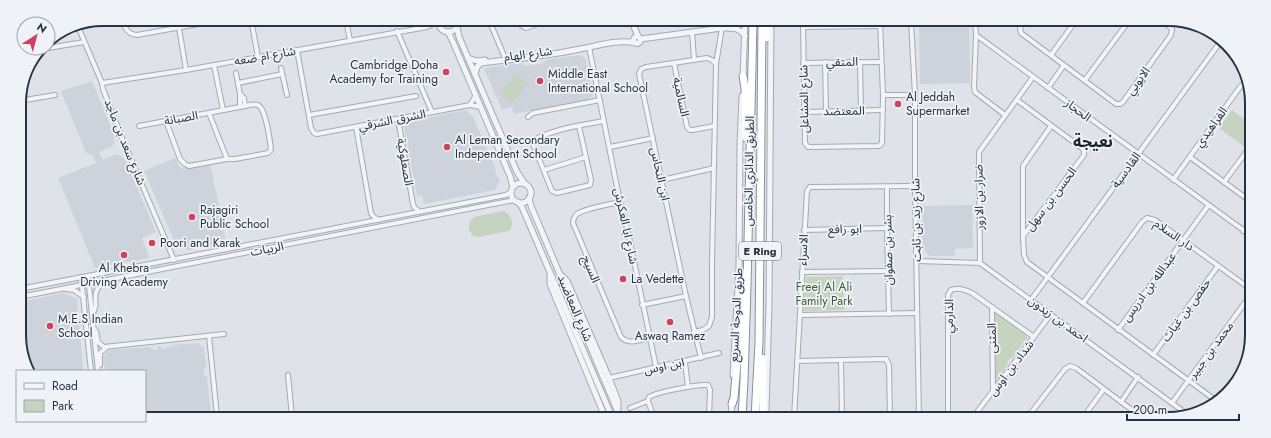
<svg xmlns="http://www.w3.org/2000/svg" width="1271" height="438" font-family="Jost,'Noto Sans Arabic',sans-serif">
<rect width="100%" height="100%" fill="#dfe3e9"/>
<!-- built -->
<g fill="#cdd2db">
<path d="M919,21h50l1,62 -50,1z"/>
<path d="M581,55l4,3 8,37 -4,4 -75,15 -3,-7 -9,3 -18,-42 37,-5 3,3 20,-3 2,-3z"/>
<path d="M92,81l23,56 -2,9 -14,6 4,8 14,-6 7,4 32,74 -14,6 8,20 -55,10 -37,-90 38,-15 -4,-8 -6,-2 -25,-62z"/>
<path d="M466,110l7,7 22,50 1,9 3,2 1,2 -5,10 -71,14 -2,-9 -5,1 -13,-69 2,-5z"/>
<path d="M175,158l6,11 29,-6 16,79 -38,8 -12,-5 -32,-74z"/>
<path d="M972,205l1,43 -18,1v7h-25l-7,-7 -1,-43z"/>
<path d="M64,293l13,6 6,72h-53l-9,-20 -1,-49z"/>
<path d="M198,343l6,5 2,21h-2v7h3l4,40h-66v-45h-40l-2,-14 6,-7 41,-3 3,3h3l2,-1v-3h3v3h3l2,-2h4l2,-2z"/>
</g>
<!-- green -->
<g fill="#c6d3c0">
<path d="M515,74l12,9 -15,20 -12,-9z"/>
<path d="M1232,110l18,13v19l-4,6 -27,-20z"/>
<path d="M503,211c9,4 12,12 6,20l-31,6 -5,-1 -4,-6v-7l5,-6z"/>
<path d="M843,276l1,34 -40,1 2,-34z"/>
<path d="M994,311l32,24 1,3 -15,20h-2l-3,5 1,1 -12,16 -2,-1 -1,-66z"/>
</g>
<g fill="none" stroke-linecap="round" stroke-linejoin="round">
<defs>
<g id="minor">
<path d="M122,19c3,9 5,15 15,16l89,-16"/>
<path d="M251,19l7,38"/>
<path d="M346,20l4,20"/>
<path d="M489,20l16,38"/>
<path d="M519,20l3,6 4,2 22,-8"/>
<path d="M803,21l2,122 3,4 71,-1 3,-3 1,-48 -3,-74"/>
<path d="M911,21l4,74v91l4,232"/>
<path d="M975,21l1,14 -2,52 1,5 30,23"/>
<path d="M1023,21l-3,8 1,4 95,71h4l3,-2 48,-67 1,-6 -8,-7"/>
<path d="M77,24l25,59 1,6 17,44 54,127"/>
<path d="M803,27l77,-1"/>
<path d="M179,28l7,42"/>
<path d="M397,31l35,81"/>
<path d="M692,32l2,27"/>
<path d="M976,35l274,200"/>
<path d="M589,47l31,155 8,30 28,135"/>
<path d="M48,48l36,-6"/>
<path d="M40,49l7,-1"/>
<path d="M297,50l14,78 3,5 3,1 153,-29 11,2"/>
<path d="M1051,55l24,-33"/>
<path d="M825,62l1,49"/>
<path d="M860,62l1,48"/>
<path d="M674,63l13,64 3,3h3l21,-4"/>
<path d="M803,63l78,-1"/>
<path d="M214,65l9,45"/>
<path d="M281,68l6,27"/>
<path d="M236,73l4,21v13"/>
<path d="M1085,80l43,-58"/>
<path d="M102,83l84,-13 241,-43 12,-6"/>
<path d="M238,83l44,-9"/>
<path d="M1048,88l16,-23"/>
<path d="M240,94l4,4 1,8"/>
<path d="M883,95h32"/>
<path d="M1017,100l66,49 1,3v3l-61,81"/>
<path d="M19,101l36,-6"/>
<path d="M470,105l6,-10"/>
<path d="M805,112l78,-2"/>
<path d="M209,113l18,46"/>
<path d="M309,115l107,-19"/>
<path d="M528,117l5,-4 67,-13"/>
<path d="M398,119l15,85 1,3 5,4"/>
<path d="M139,126l106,-20c4,-1 9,-2 13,-1 8,4 12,36 13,45l-3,3 -33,6h-8l-38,7 -4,-2 -5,-5 -14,-38"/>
<path d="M579,126l12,54 -1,5 -33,8 -5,-2 -19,-47 1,-4c19,-11 48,-15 70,-19"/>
<path d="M1051,126l-28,40v71l1,18 3,7 191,140"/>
<path d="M356,127l15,86 2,3 5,4"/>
<path d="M610,147l43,-9"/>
<path d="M1190,157l60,44"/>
<path d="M544,170l42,-13"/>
<path d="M662,180l52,-12"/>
<path d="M1173,180l67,-93 4,-4 5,1"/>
<path d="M1224,182l26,-35"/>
<path d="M887,187v41l2,86"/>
<path d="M620,202c-10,2 -36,7 -43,12 -3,3 -4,6 -4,9l48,114c7,8 19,3 28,1"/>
<path d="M804,230l83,-2"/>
<path d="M1243,231l7,-9"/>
<path d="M917,261l63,2 207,151"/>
<path d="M980,263l-1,-111 54,-75"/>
<path d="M802,272l86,-1"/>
<path d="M88,276l10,95"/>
<path d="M81,277l10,94"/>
<path d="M20,289l486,-94 5,-3"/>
<path d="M66,289l8,1 10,7"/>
<path d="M20,297l494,-97"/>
<path d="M1031,300l190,-259"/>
<path d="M1083,303l59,-81 5,-4 8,2 94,68"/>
<path d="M642,305l44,-9"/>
<path d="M992,307l1,86"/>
<path d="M92,314c10,-13 -6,-18 14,-34"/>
<path d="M800,315l117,-2"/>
<path d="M93,328l3,3 2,11 6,5 120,-13"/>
<path d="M1118,330l90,-124"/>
<path d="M694,332l9,-2 6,-4 3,-9v-53l4,-200 6,-36v-7"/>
<path d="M209,336l8,80"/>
<path d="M1153,355l65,-89"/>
<path d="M701,358l-15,-62 -47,-222 2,-5 5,-2 61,-9 5,2 4,4"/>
<path d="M841,360l1,58"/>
<path d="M797,361l89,-2 3,6 1,53"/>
<path d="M685,362l3,25"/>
<path d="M100,365v-12l7,-6"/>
<path d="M288,375l4,42"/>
<path d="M609,378l110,-25"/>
<path d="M648,401l6,17"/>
<path d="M1121,402l17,-25"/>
<path d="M1172,403l77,-106"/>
<path d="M630,408l18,-7 1,-4c8,-5 46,-12 56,-12h3l2,5 -1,28"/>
<path d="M977,414l6,4"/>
<path d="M948,416v-121l3,-5c6,-3 15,0 21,3l62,44"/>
<path d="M919,417l55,-1 77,-102"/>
<path d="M794,418l13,-227 3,-4 105,-1"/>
<path d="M1027,418l38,-49 5,-3 6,2 68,51"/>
<path d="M1082,419l22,-30"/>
</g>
<g id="tertiary">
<path d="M439,20c-1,6 2,11 9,12 7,0 10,-5 9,-12"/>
<path d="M631,20l7,16"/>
<path d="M457,27l2,10 58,135 8,12"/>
<path d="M448,32l5,10 57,134 3,11"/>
<circle cx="637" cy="40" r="3.5"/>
<path d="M641,39l81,-11c10,0 17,-1 23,8"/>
<path d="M468,58l9,3 8,-1"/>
<path d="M475,74l2,-7 4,-4c33,-4 67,-7 99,-14 18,-3 37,-10 56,-6"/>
<path d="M743,78l2,-57"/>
<circle cx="521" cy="193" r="10"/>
<path d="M529,198l2,8 89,211"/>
<path d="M518,202l4,5 90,210"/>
<path d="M550,275v9l55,133"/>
<path d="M561,275l6,6 42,97 9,23v7"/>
<path d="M733,375l6,-107 1,-124 2,-48"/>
<path d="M766,411l3,-107 2,-283"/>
<path d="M731,418l1,-17"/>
</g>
<g id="motorway">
<path d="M766,38l1,-17"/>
<path d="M743,76l2,12 1,50"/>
<path d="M762,358l1,60"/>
<path d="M732,404l2,-6 9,-101"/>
<path d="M742,418l2,-37 3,-95 6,-265"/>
<path d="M755,418l4,-76 3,-321"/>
</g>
</defs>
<!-- minor casing -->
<use href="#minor" stroke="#a4aab3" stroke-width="6"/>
<!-- tertiary casing -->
<use href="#tertiary" stroke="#a4aab3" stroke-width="7"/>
<!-- motorway casing -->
<use href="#motorway" stroke="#86919f" stroke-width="9"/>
<!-- minor -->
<use href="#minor" stroke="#f2f4f7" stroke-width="4"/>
<!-- tertiary -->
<use href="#tertiary" stroke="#f2f4f7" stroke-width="5"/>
<!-- motorway -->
<use href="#motorway" stroke="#fff" stroke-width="7"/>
</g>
<!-- markers -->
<g fill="#cf425e" stroke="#eff2f6" stroke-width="1.5">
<circle cx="446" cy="72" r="4"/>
<circle cx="540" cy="81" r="4"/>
<circle cx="898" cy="104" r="4"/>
<circle cx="447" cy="147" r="4"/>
<circle cx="192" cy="217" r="4"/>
<circle cx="152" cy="243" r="4"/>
<circle cx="124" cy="255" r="4"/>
<circle cx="623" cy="279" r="4"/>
<circle cx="670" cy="322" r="4"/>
<circle cx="50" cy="326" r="4"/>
</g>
<g text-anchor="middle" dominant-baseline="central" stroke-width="3.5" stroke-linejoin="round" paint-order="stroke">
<!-- shield labels -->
<rect fill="#eff2f6" stroke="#646c77" stroke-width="1" x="739" y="242" width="42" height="18" rx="3"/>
<g font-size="11" font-weight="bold" fill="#283240">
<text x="760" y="251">E Ring</text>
</g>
<!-- street labels -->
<g font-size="12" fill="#283240" stroke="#eff2f6">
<text transform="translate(528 54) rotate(-8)">شارع الهام</text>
<text transform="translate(265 56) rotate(-10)">شارع ام ضعه</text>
<text x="842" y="62">المتقي</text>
<text transform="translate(1138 81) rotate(-54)">الايوبي</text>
<text transform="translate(681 97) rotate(78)">السالمية</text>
<text transform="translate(804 99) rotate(-91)">شارع المشاعل</text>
<text transform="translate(1078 110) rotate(37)">الحجاز</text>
<text transform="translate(844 111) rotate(-1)">المعتضد</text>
<text transform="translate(181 118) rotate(-10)">الصبانة</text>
<text transform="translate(392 120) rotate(-11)">الشرق الشرقي</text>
<text transform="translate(1211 127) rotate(-54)">الفراهيدي</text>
<text transform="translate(125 142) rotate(68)">شارع سعد بن ماجد</text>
<text transform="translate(405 162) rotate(80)">الصعلوكية</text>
<text transform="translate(1126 170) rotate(-54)">القادسية</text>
<text transform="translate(749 171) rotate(-89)">الطريق الدائري الخامس</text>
<text transform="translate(660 174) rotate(78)">ابن النحاس</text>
<text transform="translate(979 197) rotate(-91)">ضرار بن الازور</text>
<text transform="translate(1051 199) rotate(-53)">الحسن بن سهل</text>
<text transform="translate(916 220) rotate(-91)">شارع زيد بن ثابت</text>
<text transform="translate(626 226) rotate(78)">شارع ابا العكرش</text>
<text transform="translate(845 229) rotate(-1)">ابو رافع</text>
<text transform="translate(1174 235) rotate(35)">دار السلام</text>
<text transform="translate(267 249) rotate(-11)">الربيات</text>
<text transform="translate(803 250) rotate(-87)">الاسراء</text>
<text transform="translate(888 250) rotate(-91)">بشر بن صفوان</text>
<text transform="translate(591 269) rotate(67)">السيج</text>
<text transform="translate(1149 287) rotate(-54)">عبدالله بن ادريس</text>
<text transform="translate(575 308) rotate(67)">شارع المعاضيد</text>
<text transform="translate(1186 310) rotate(-54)">حفص بن غياث</text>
<text transform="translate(736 315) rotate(-87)">طريق الدوحة السريع</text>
<text transform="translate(949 316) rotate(-89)">الدارمي</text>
<text transform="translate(1058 319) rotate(36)">احمد بن زيدون</text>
<text transform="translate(992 338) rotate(-90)">المثنى</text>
<text transform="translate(1211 350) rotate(-54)">محمد بن جبير</text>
<text transform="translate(664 366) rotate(-12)">ابن اوس</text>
<text transform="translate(1011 368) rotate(-53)">شداد بن اوس</text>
</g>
<!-- poi labels -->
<g font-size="12" fill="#283240" stroke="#eff2f6" text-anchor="start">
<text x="438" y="65" text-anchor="end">Cambridge Doha<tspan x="438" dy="14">Academy for Training</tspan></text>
<text x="548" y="74">Middle East<tspan x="548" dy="14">International School</tspan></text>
<text x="906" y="97">Al Jeddah<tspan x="906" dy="14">Supermarket</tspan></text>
<text x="455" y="140">Al Leman Secondary<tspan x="455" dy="14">Independent School</tspan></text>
<text x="200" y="210">Rajagiri<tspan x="200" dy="14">Public School</tspan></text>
<text x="160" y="243">Poori and Karak</text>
<text x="124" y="268" text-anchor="middle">Al Khebra<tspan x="124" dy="14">Driving Academy</tspan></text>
<text x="631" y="279">La Vedette</text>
<text x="58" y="319">M.E.S Indian<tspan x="58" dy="14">School</tspan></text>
<text x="670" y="336" text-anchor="middle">Aswaq Ramez</text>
</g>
<!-- park labels -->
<g font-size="12" fill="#3e5c35" stroke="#eff2f6">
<text x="824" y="287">Freej Al Ali<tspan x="824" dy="14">Family Park</tspan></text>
</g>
<!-- district labels -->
<g font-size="16" font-weight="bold" fill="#1a2331" stroke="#eff2f6">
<text x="1093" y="141">نعيجة</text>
</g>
</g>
<!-- crop -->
<path d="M0 0H1271V438H0ZM103 26H1168A77 77 0 0 1 1245 103V335A77 77 0 0 1 1168 412H103A77 77 0 0 1 26 335V103A77 77 0 0 1 103 26Z" fill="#eff2f6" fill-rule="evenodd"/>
<path fill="none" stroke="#283240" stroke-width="2" d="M103 26H1168A77 77 0 0 1 1245 103V335A77 77 0 0 1 1168 412H103A77 77 0 0 1 26 335V103A77 77 0 0 1 103 26Z"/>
<!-- legend -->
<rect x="16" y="370" width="130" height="52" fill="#eff2f6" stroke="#9fa5ad"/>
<rect x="24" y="383" width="20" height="6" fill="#f2f4f7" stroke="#9fa5ad"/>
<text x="52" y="390" font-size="12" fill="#283240">Road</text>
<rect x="24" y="400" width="20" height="12" fill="#c6d3c0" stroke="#9fa5ad"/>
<text x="52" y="410" font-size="12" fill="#283240">Park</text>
<!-- north arrow -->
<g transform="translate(36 36) rotate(36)"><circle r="19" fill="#eff2f6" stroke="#9fa5ad"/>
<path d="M0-3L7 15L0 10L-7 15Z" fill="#cf425e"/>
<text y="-6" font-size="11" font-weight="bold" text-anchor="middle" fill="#283240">N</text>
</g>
<!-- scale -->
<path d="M1127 414v6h112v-6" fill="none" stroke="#283240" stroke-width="2"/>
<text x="1133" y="414" font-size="12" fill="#283240" stroke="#eff2f6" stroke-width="3" paint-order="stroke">200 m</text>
</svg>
